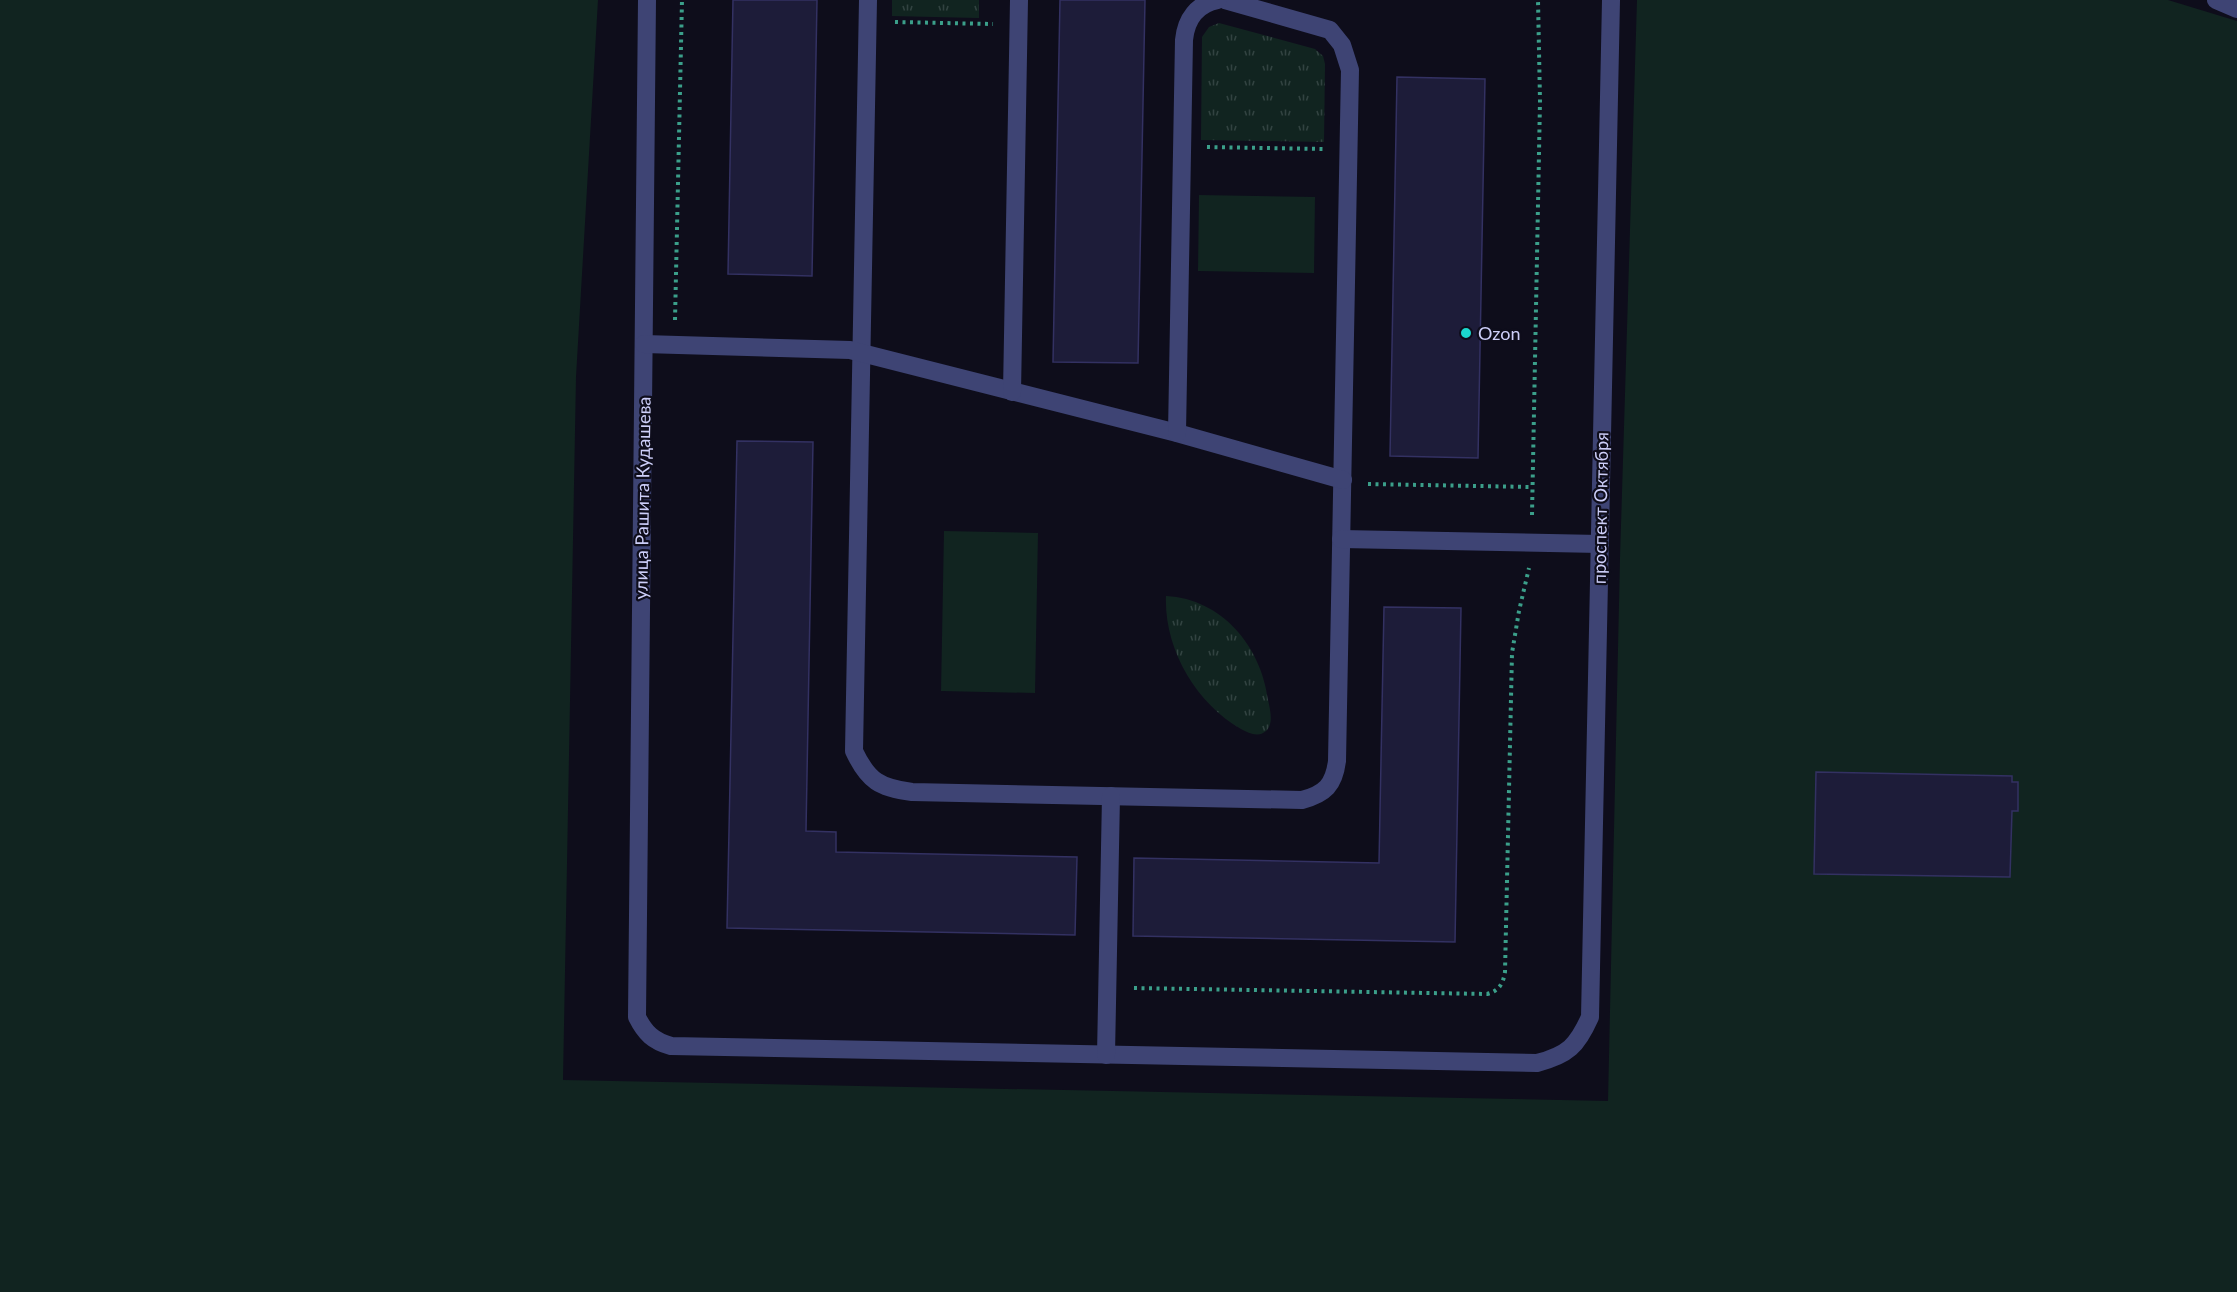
<svg xmlns="http://www.w3.org/2000/svg" width="2237" height="1292" font-family="Lato,sans-serif">
<defs>
<pattern id="park-tufts" width="24" height="20" patternUnits="userSpaceOnUse" patternTransform="scale(1.5)"><rect width="24" height="20" fill="#112420"/><path d="M3 7l-1-3M5 7V3M7 7l1-3M15 17l-1-3M17 17v-4M19 17l1-3" fill="none" stroke="#324341"/></pattern>
</defs>
<rect width="100%" height="100%" fill="#0e0d1b"/>
<!-- grass -->
<g fill="#112420">
<path d="M0,0h598l-22,377 -13,703 1045,21 12,-543 17,-558h531l69,21v1271h-2237z"/>
<path d="M1199,195l116,2 -1,76 -116,-2z"/>
<path d="M944,531l94,2 -3,160 -94,-2z"/>
</g>
<!-- park -->
<g fill="url(#park-tufts)">
<path d="M892,0h87v18l-87,-2z"/>
<path d="M1219,23l96,26 8,7 2,8 -1,78 -123,-2 1,-103 7,-10z"/>
<path d="M1166,596c56,3 95,50 102,104 2,9 6,24 -2,31 -8,7 -17,2 -25,-2 -45,-26 -77,-80 -75,-133z"/>
</g>
<!-- building -->
<g fill="#1d1c39" stroke="#333162" stroke-width="1.5">
<path d="M733,0h84l-5,276 -84,-2z"/>
<path d="M1060,0h85l-7,363 -85,-1z"/>
<path d="M1397,77l88,2 -7,379 -88,-2z"/>
<path d="M737,441l76,1 -7,389 30,1v20l241,5 -2,78 -348,-7z"/>
<path d="M1384,607l77,1 -6,334 -322,-6 1,-78 245,5z"/>
<path d="M1816,772l196,4v6h6v29h-6l-2,66 -196,-3z"/>
</g>
<g fill="none" stroke-linecap="round" stroke-linejoin="round">
<!-- path -->
<g stroke="#3b9f8a" stroke-width="4" stroke-dasharray="3 4.5" stroke-linecap="butt">
<path d="M895,22l98,2"/>
<path d="M1207,147l116,2"/>
<path d="M675,320l7,-320"/>
<path d="M1368,484l164,3"/>
<path d="M1532,515l8,-414 -2,-101"/>
<path d="M1134,988l353,6c12,-3 16,-10 18,-22l7,-319 7,-42 10,-43"/>
</g>
<!-- minor -->
<g stroke="#3e4474" stroke-width="18">
<path d="M647,0l-10,1017c8,16 16,24 34,29l866,17c31,-8 40,-17 53,-46l21,-1017"/>
<path d="M868,0l-14,751c14,30 26,37 58,41l390,8c23,-6 32,-15 35,-39l13,-691 -8,-25 -12,-15 -105,-30"/>
<path d="M2216,0l21,9"/>
<path d="M644,344l206,6 327,83 166,47"/>
<path d="M1012,392l7,-392"/>
<path d="M1177,433l7,-393c2,-21 13,-36 34,-40"/>
<path d="M1341,539l259,5"/>
<path d="M1106,1055l5,-259"/>
</g>
</g>
<!-- markers -->
<circle fill="#1bd7ce" stroke="#0e0d1b" stroke-width="2" cx="1466" cy="333" r="6"/>
<g text-anchor="middle" dominant-baseline="central" stroke-width="4.5" stroke-linejoin="round" paint-order="stroke">
<!-- poi labels -->
<g font-size="18" fill="#cdcff9" stroke="#0e0d1b" text-anchor="start">
<text x="1478" y="333">Ozon</text>
</g>
<!-- street labels -->
<g font-size="18" fill="#cdcff9" stroke="#0e0d1b">
<text transform="translate(642 498) rotate(-89)">улица Рашита Кудашева</text>
<text transform="translate(1600 508) rotate(-89)">проспект Октября</text>
</g>
</g>
</svg>
